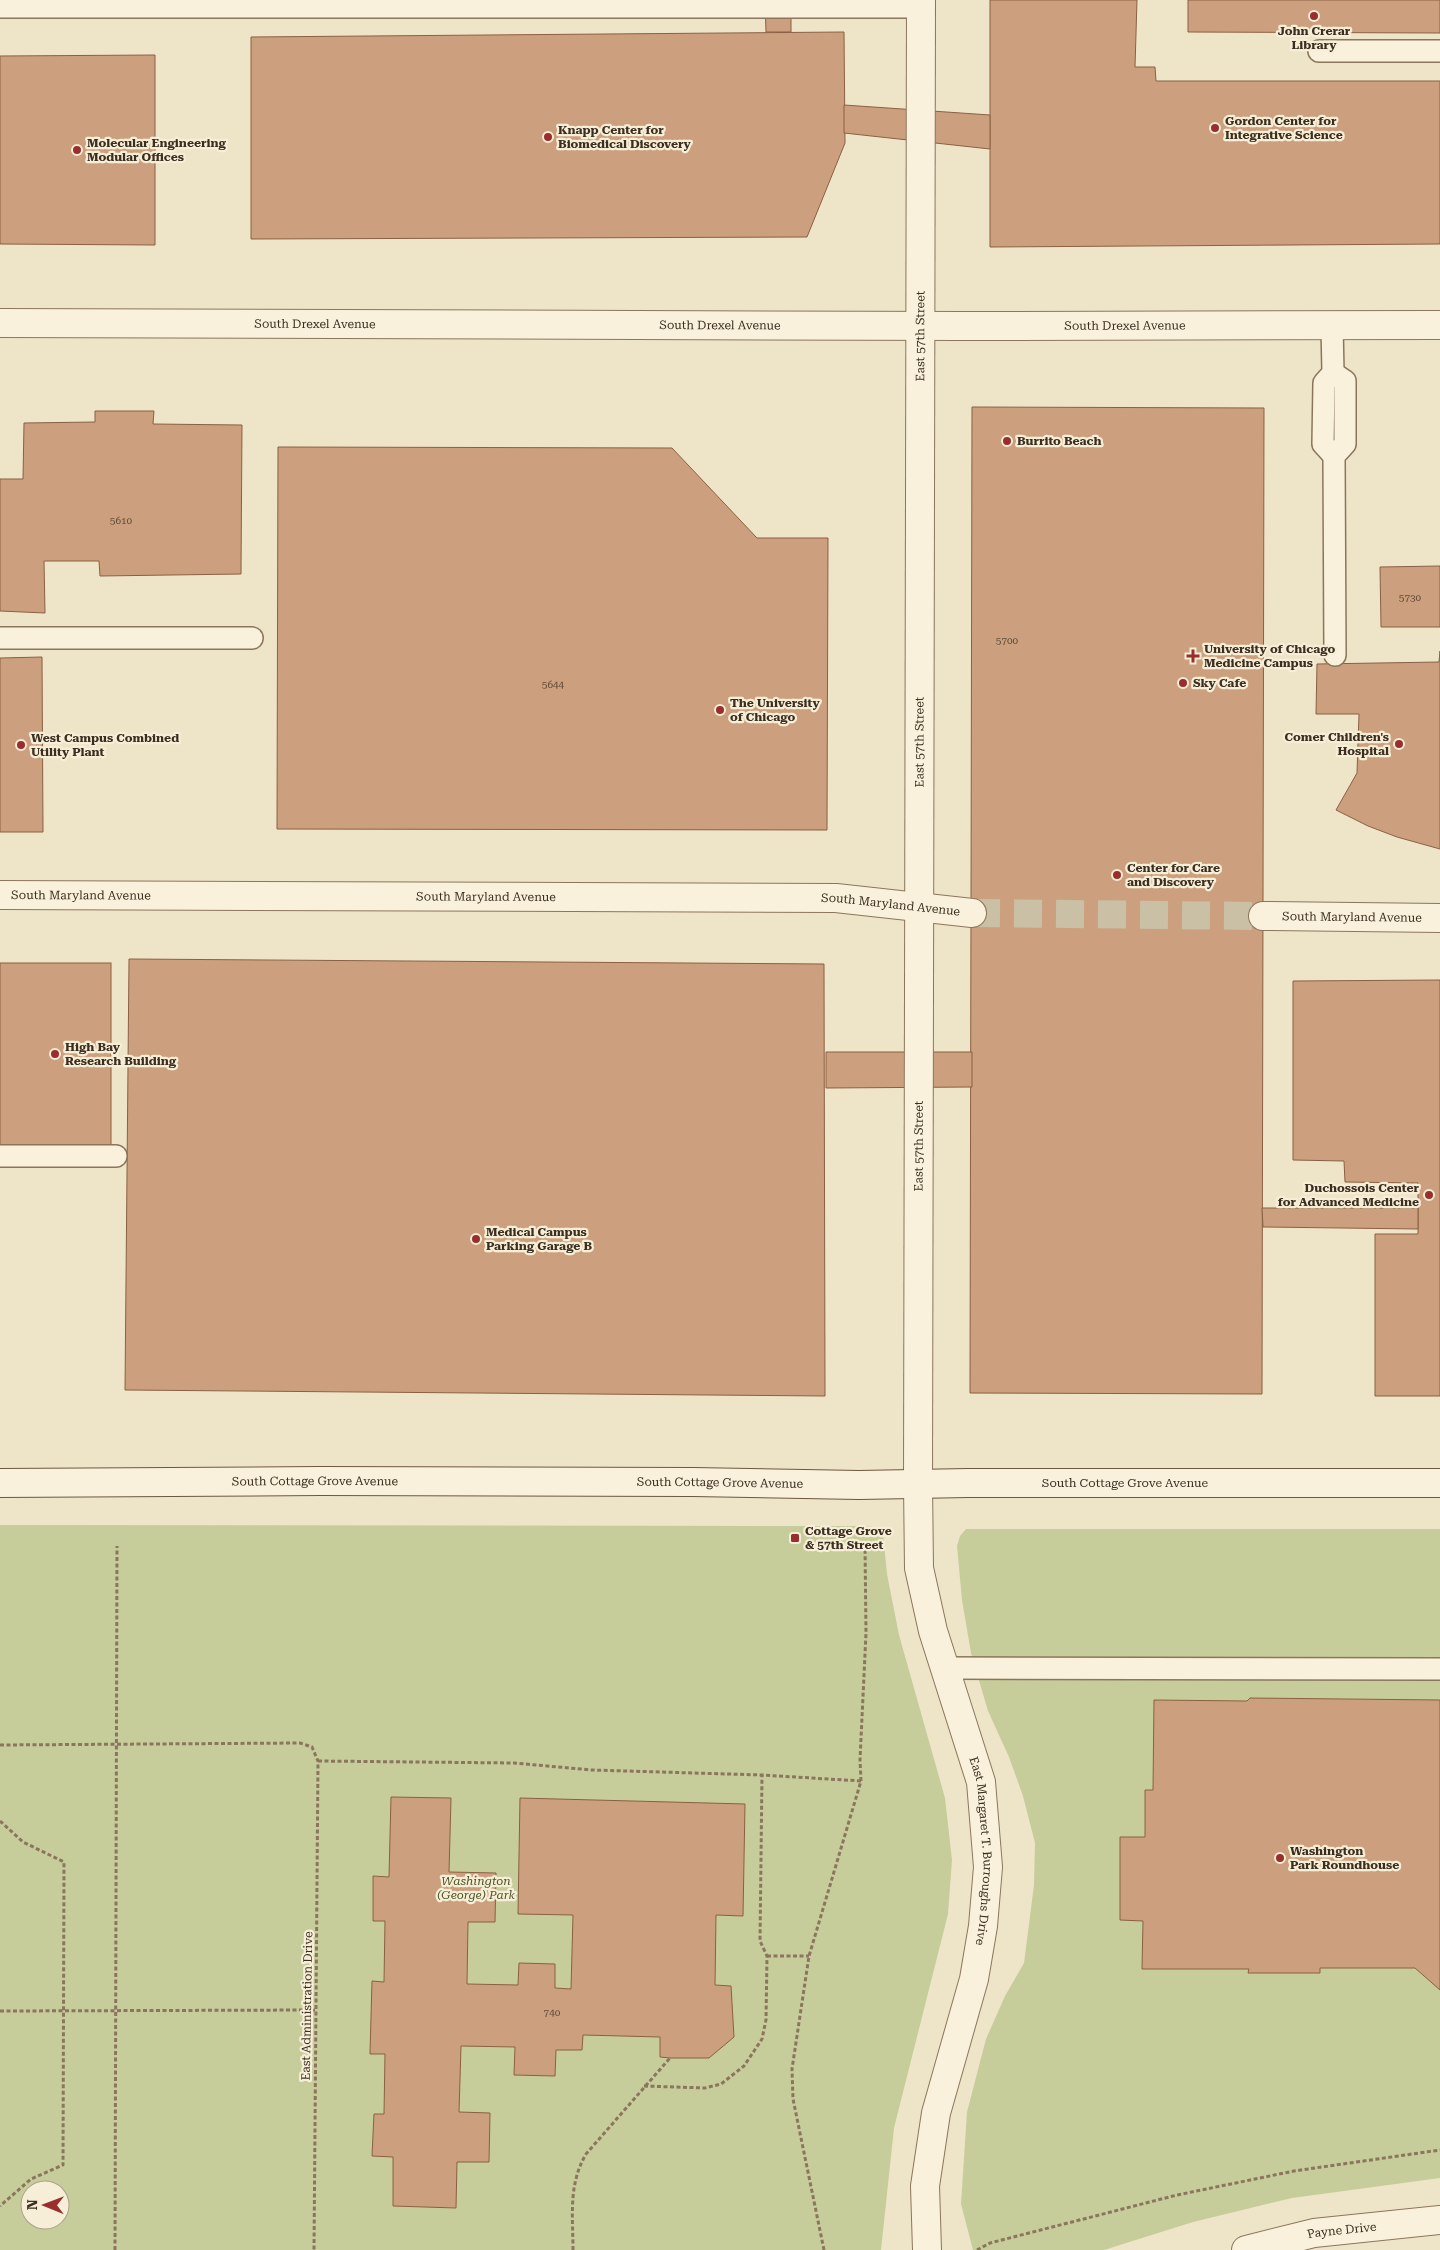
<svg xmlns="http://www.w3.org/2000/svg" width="1440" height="2250" font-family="'Roboto Serif',serif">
<rect width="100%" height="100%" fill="#eee4c8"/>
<!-- green -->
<g fill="#c6cd9b" fill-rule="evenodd">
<path d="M0,1525l863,1 11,1 9,6 4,41 12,61 46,163 7,62 -4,54 -54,214 -13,122h-881zM30,2190h30v30h-30z"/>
<path d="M966,1529h474v649l-148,20 -99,24 -89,28h-131l-12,-46 6,-92 19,-73 19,-43 19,-33 10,-78 1,-42 -12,-47 -14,-39 -21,-46 -17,-58 -9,-53 -5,-54 3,-10z"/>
</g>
<!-- building -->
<g fill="#cca07e" stroke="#8a6043">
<path d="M765,0h26v32h-25z"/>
<path d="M990,0h147l-2,67h20l1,14h284v163l-450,3z"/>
<path d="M1188,0h252v33l-252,-1z"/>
<path d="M844,32l1,111 -38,94 -556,2v-202z"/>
<path d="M155,55v190l-155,-1v-188z"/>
<path d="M844,105l146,10v34l-146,-16z"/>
<path d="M972,407l292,1 -2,986 -292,-1z"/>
<path d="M95,411h59l-1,13 89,1 -1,149 -141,2 -1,-15h-55l1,52 -45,-2v-132h23l1,-56 71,-1z"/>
<path d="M278,447l394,1 85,90h71l-1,292 -550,-1z"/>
<path d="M1440,566v61h-59l-1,-60z"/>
<path d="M1440,651v198l-43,-12 -29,-11 -32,-16 21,-37 2,-59h-43l1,-50 122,-2z"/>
<path d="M42,657l1,175h-43v-174z"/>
<path d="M129,959l695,5 1,432 -700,-6z"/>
<rect x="0" y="963" width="111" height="182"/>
<path d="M1440,980v416h-65v-162h43v-51l-73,-1 -1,-21 -51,-1v-179z"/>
<path d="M826,1052h146v35l-146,1z"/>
<path d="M1262,1208h156v21l-155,-2z"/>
<path d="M1250,1698l190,2v290l-25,-22h-95v5h-72l1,-4h-107l1,-48 -23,-1v-83h25v-47h8l1,-90 93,1z"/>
<path d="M391,1797l60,1 -2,74 47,1 -1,49h-27l-1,62 51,1 1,-22 36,1v24l16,1 2,-74 -55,-1 2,-116 225,6 -2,112 -27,-1 -1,70 16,1 3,51 -25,21h-39l-10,-1v-20l-77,-2 -1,15h-26l-1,26 -41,-1 1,-28 -54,-1 -2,66 31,1 -1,49h-32l-1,46 -63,-2v-49l-21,-1 2,-42h10l1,-60h-15l2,-73 12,1 1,-61h-12v-45l16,1z"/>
</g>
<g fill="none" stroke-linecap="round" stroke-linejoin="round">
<!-- minor-tunnel -->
<path stroke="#cac0a6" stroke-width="28" stroke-dasharray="28 14" stroke-linecap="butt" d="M972,913l291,3"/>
<defs>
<g id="service">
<path d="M0,7h921"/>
<path d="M1319,51h121"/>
<path d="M1332,325l1,48 -9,10 -1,61 11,12"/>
<path d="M1333,373l12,8v63l-11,12 1,199"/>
<path d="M0,638h252"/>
<path d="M0,1156h116"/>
<path d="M945,1668l495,1"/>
</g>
<g id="minor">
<path id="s1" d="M0,323l962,3 478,-1"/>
<path id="s2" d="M0,895l836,3 136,15"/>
<path id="s3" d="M1263,916l177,2"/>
<path id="s4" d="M918,1484l1,84 14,63 48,151 7,85 -5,59 -9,53 -38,134 -11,73 2,64"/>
</g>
<g id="tertiary">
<path id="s5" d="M918,1484l3,-1484"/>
<path id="s6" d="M1246,2250l68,-17 126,-13"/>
</g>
<g id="secondary">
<path id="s7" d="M0,1483l320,-2 373,1 166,3 109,-2h472"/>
</g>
</defs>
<!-- service casing -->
<use href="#service" stroke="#8b765d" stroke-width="24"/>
<!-- minor casing -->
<use href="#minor" stroke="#8b765d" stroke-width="30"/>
<!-- tertiary casing -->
<use href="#tertiary" stroke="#8b765d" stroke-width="30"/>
<!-- secondary casing -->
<use href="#secondary" stroke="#6d5740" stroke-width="30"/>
<!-- path -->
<g stroke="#8b765d" stroke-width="3" stroke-dasharray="4 2.5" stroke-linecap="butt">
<path d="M0,1745l300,-2 12,4 6,14 -4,489"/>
<path d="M318,1761l196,2 78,7 170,5 99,6"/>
<path d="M0,1821l23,21 41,20 -1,303 -32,14 -31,27"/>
<path d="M767,1956h42"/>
<path d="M0,2011l315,-1"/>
<path d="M644,2086l61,2 16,-4 23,-18 18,-27 4,-19 1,-64 -7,-15 2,-166"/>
<path d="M115,2250l2,-704"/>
<path d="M573,2250c0,-34 -5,-65 13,-96l84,-96"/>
<path d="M824,2250l-31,-151 -1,-30 17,-113 52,-175 -1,-21 6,-127 -1,-89"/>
<path d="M977,2250l13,-7 187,-48 117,-24 146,-21"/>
</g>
<!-- service -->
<use href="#service" stroke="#f9f1db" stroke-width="21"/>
<!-- minor -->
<use href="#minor" stroke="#f9f1db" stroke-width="28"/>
<!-- tertiary -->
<use href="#tertiary" stroke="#f9f1db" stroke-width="28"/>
<!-- secondary -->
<use href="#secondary" stroke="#f9f1db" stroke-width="28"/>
</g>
<!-- markers -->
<g fill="#992e2d" stroke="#f6eed7" stroke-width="2">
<circle cx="1314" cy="16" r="5"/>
<circle cx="1215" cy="128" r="5"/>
<circle cx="548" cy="137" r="5"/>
<circle cx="77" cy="150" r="5"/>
<circle cx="1007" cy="441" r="5"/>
<path d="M1190.5 648.5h5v5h5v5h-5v5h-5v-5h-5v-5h5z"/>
<circle cx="1183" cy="683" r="5"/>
<circle cx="720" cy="710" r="5"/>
<circle cx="1399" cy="744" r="5"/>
<circle cx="21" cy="745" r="5"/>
<circle cx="1117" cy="875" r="5"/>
<circle cx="55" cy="1054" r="5"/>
<circle cx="1429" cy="1195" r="5"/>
<circle cx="476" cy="1239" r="5"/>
<rect x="790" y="1533" width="10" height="10" rx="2.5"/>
<circle cx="1280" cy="1858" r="5"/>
</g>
<g text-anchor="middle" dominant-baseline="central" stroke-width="4.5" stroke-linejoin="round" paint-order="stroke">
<!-- number labels -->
<g font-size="10" fill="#5f4a38">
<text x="121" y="520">5610</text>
<text x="1410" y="597">5730</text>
<text x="1007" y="640">5700</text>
<text x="553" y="684">5644</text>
<text x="552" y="2012">740</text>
</g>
<!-- poi labels -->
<g font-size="12" font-weight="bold" fill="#3b2e20" stroke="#f6eed7" text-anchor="start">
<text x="1314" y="31" text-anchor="middle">John Crerar<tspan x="1314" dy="14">Library</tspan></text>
<text x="1225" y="121">Gordon Center for<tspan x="1225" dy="14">Integrative Science</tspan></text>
<text x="558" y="130">Knapp Center for<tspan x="558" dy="14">Biomedical Discovery</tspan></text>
<text x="87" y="143">Molecular Engineering<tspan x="87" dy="14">Modular Offices</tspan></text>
<text x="1017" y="441">Burrito Beach</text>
<text x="1204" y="649">University of Chicago<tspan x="1204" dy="14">Medicine Campus</tspan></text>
<text x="1193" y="683">Sky Cafe</text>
<text x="730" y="703">The University<tspan x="730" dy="14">of Chicago</tspan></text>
<text x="1389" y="737" text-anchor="end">Comer Children's<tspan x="1389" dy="14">Hospital</tspan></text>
<text x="31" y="738">West Campus Combined<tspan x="31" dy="14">Utility Plant</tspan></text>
<text x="1127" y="868">Center for Care<tspan x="1127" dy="14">and Discovery</tspan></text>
<text x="65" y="1047">High Bay<tspan x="65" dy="14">Research Building</tspan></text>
<text x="1419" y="1188" text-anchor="end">Duchossois Center<tspan x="1419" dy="14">for Advanced Medicine</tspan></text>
<text x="486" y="1232">Medical Campus<tspan x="486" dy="14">Parking Garage B</tspan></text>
<text x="805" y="1531">Cottage Grove<tspan x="805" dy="14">&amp; 57th Street</tspan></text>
<text x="1290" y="1851">Washington<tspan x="1290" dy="14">Park Roundhouse</tspan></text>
</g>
<!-- street labels -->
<g font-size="12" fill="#3b2e20" stroke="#f6eed7">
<text stroke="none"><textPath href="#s1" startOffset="315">South Drexel Avenue</textPath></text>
<text stroke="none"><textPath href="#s1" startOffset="720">South Drexel Avenue</textPath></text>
<text stroke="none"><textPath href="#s1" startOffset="1125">South Drexel Avenue</textPath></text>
<text stroke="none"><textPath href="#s5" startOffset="1148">East 57th Street</textPath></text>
<text stroke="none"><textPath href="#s5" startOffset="742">East 57th Street</textPath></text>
<text stroke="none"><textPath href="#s2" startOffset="81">South Maryland Avenue</textPath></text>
<text stroke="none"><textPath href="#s2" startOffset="486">South Maryland Avenue</textPath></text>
<text stroke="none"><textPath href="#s2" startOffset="891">South Maryland Avenue</textPath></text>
<text stroke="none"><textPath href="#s3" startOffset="89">South Maryland Avenue</textPath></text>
<text stroke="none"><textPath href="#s5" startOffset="338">East 57th Street</textPath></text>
<text stroke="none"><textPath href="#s7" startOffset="315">South Cottage Grove Avenue</textPath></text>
<text stroke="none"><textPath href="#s7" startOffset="720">South Cottage Grove Avenue</textPath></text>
<text stroke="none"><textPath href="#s7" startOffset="1125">South Cottage Grove Avenue</textPath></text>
<text stroke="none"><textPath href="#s4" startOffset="376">East Margaret T. Burroughs Drive</textPath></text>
<text transform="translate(307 2006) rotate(-89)">East Administration Drive</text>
<text stroke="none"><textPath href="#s6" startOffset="98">Payne Drive</textPath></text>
</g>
<!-- park labels -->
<g font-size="12" font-style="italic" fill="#4a5727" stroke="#f6eed7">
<text x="476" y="1881">Washington<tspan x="476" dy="14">(George) Park</tspan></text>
</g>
</g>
<!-- north arrow -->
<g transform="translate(45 2205) rotate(271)"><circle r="24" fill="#f6eed7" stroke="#aba18e"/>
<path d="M0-4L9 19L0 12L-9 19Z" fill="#992e2d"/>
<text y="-8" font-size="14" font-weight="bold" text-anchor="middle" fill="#3b2e20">N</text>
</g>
</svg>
